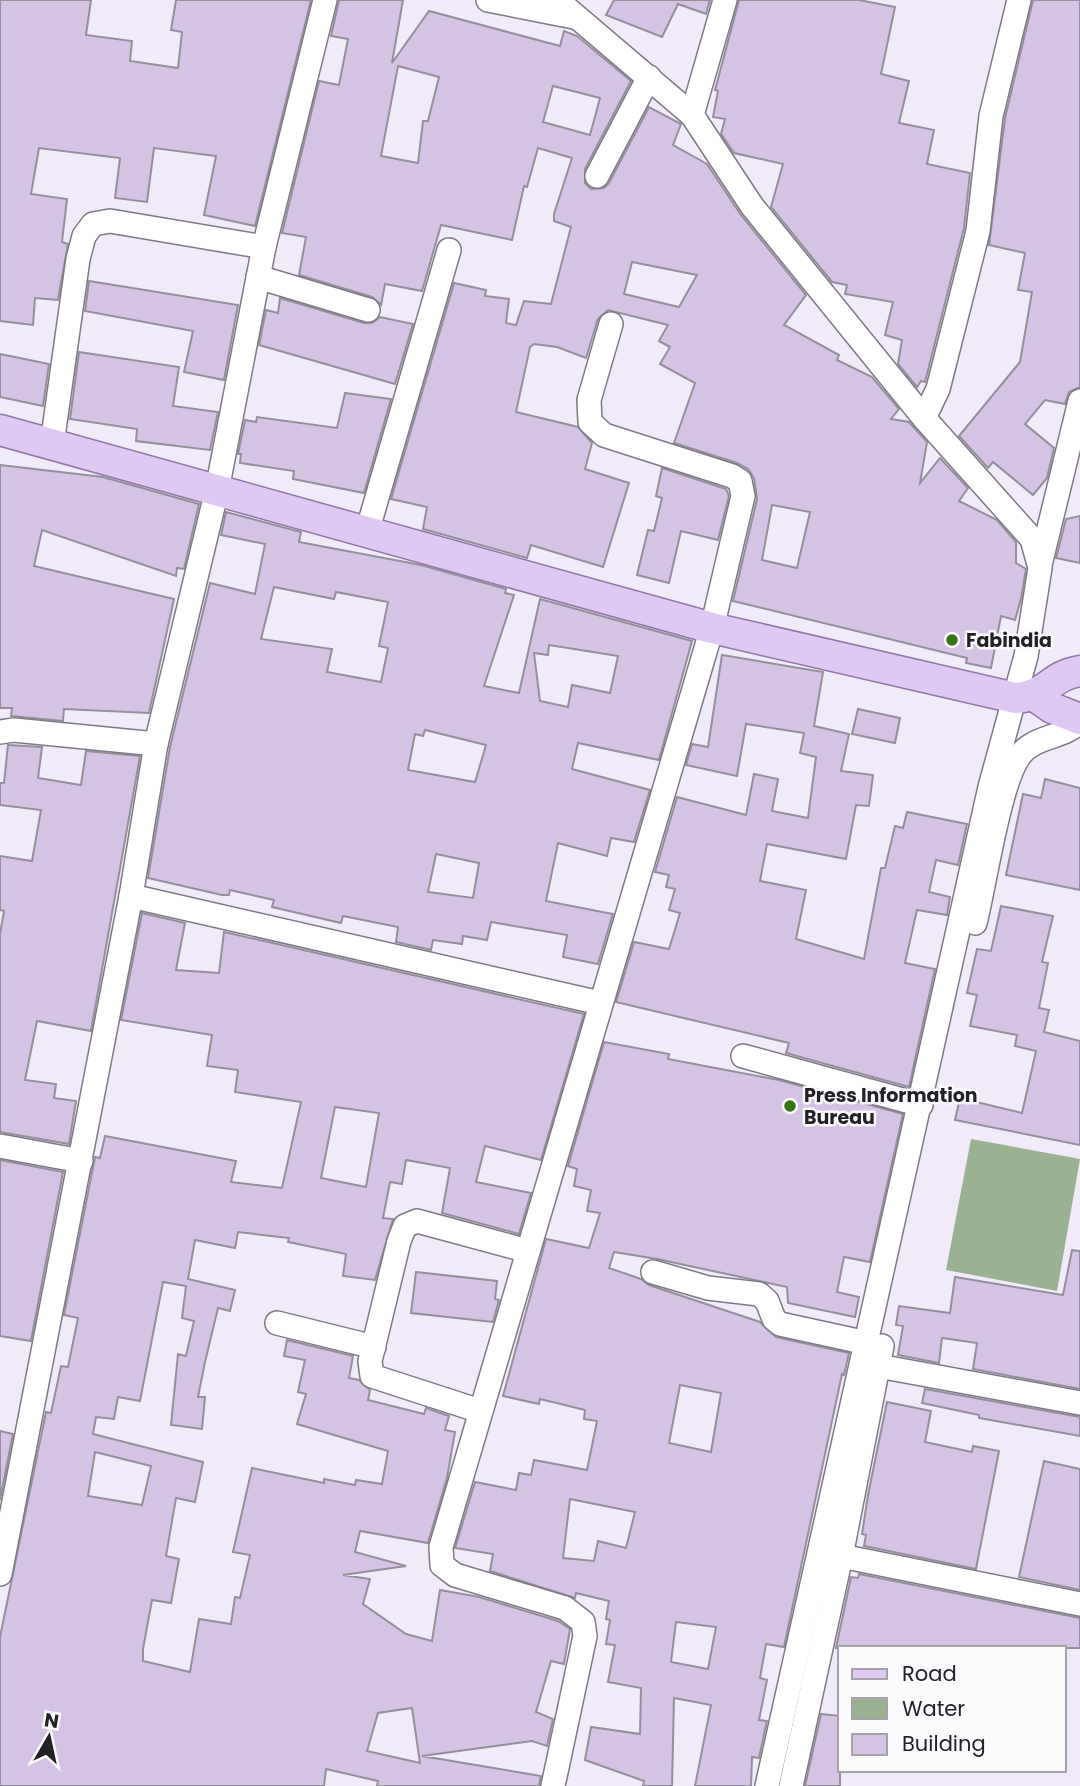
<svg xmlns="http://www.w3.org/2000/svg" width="1080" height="1786" font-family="Poppins,sans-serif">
<rect width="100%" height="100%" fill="#f1eaf8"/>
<!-- water -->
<path fill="#9ab192" d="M971,1139l109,20 -23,132 -111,-21z"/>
<!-- building -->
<g fill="#d4c3e5" stroke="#958f9c" stroke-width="2" fill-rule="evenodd">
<path d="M0,0h91l-5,35 46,6 -2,20 48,7 4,-36 -11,-2 5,-30h135l-56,226 -51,-11 12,-59 -62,-8 -7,54 -32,-4 5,-40 -81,-10 -8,46 36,5 -5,43 6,2 -10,56 -23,-2 -2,27 -33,-4z"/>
<path d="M339,0h64l-11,63 37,-52 131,35 4,-15 13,5 54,45 -46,88v14l6,6 13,-1 5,-5 40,-76 32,17 -8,21 34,19 34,51 65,80 -22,30 55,30 -2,5 35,17 27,32 -8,10 18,3 18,20 -7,41 20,-25 28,30 -9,13 38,19 19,22v21l10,6 -5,30 -6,21 -14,-4 -10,52 -25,-5 1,-5 -234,-57 24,-102 -3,-21 -6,-9 -11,-6 -63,-20 21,-60 -35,-19 10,-17 -11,-6 9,-16 -60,-15 -10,9 -12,39 -29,-11 -23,-3 -4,3 -14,65 62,15 14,16 -7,26 44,14 -26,84 -72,-22 -4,13 -104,-29 4,-22 -36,-8 63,-216 32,7 -1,6 24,3 -3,24 10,2 8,-24 27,3 20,-77 -17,-6v-7l18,-56 -34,-10 -11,39 -3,-1 -12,54 -71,-15 -19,66 -37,-7 -4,21 -9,-8 -73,-22 7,-38 -24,-4 37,-152 20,4 9,-46 -17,-3zM398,66l41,11 -11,44h-5l-5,42 -37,-7zM553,86l47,12 -10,37 -47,-13zM632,262l65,13 -18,32 -55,-13zM772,505l38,7 -13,56 -35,-8z"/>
<path d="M614,0h96l-4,14 -28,-10 -16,33 -56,-22z"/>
<path d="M739,0h120l36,7 -14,67 28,7 -10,42 35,7 -7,34 43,9 -6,55 -39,154 -4,-1 -4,6 -19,-23 4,-24 -17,-5 8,-33 -48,-8 2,-9 -15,-3 -61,-75 12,-43 -49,-11 -13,-19 4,-15 -12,-2 5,-26 -3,-1z"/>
<path d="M1033,0h47v387l-11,5 -4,12 -20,-4 -20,24 29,24 -7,30 -14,17 -40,-33 -5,6 -29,-32 61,-74 12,-70 -14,-2 7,-37 -36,-8 16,-127z"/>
<path d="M89,281l149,24 -14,75 -40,-8 9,-41 -108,-20z"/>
<path d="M280,298l84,25h8l8,-6 33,7 -18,60 -136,-39 7,-35 12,3z"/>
<path d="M79,352l100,15 -6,39 45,6 -8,38 -74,-9 1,-12 -67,-10z"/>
<path d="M0,354l49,10 -6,42 -43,-9z"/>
<path d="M345,393l46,6 -27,94 -71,-14 1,-8 -54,-8 1,-9h-3l7,-34 11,2 1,-5 80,11z"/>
<path d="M0,465l103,12 96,27 -15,65 -7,-1 -1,8 -134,-46 -8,36 140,33 -25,114 -85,-4 -1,12 -52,-5 1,-8h-12z"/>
<path d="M662,468l64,21 3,7 -11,44 -37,-9 -12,52 -32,-8 11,-45 6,1 8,-33 -6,-2z"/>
<path d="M226,512l75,20 -2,10 122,23 85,24 -1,4 9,2 -30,91 35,7 21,-94 152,42 -33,119 -81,-17 -6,26 78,21 -16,52 -23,-4 -4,18 -49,-13 -12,58 67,13 -15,50 -35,-7 4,-22 -76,-13 -4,18 -24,-4 -1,8 -29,-4 -2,10 -35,-8 2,-15 -55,-11 -2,7 -69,-16 2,-7 -44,-10 -1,5h-7l-74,-17 22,-131 40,-164 45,11 10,-50 -44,-9zM274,587l60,12 2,-7 52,10 -9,44 9,2 -7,34 -54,-10 5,-23 -71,-10zM549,645l69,11 -8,37 -38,-8 -4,22 -28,-6 -6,-48 14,2zM425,730l61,15 -11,37 -67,-12 7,-36 8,2zM436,854l43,9 -6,35 -45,-6z"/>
<path d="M1080,516v47l-24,-5 10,-39z"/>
<path d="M722,655l101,17 -9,54 35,8 -8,37 32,4 -4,31 -13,-1 -10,54 -79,-15 -7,37 46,9 -10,49 68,20 17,-91h4l10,-42 8,2 4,-16 60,12 -9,41 -22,-5 -7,32 21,5 -3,18 -30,-5 -12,53 30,6 -26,118 -123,-34 3,-10 -173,-41 18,-60 35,7 11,-36 -11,-3 6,-21 -9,-2 3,-12 -14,-3 22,-75 69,18 8,-41 24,5 -6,32 36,7 8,-61 -16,-4 4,-20 -58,-9 -9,52 -51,-11 6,-21 16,3z"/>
<path d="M858,709l42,9 -5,25 -43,-9z"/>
<path d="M8,745l34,2 -4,31 43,7 5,-34 54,5 -49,275 -54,-10 -12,59 31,4 -2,14 22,3 -7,43 -69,-12v-198l4,-23 -4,-1v-54l32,5 9,-51 -41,-5v-22h4z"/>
<path d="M1045,779l35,9v102l-74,-15 17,-81 18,4z"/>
<path d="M1001,906l52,10 -11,46 6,1 -9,45 10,2 -5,22 36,9v104l-125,-25 5,-22 62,15 14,-62 -21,-5 2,-11 -47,-9 7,-31 -10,-2 10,-44 14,2z"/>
<path d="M142,913l43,10 -9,47 43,3 5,-41 360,82 -43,146 -56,-14 -9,36 55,11 -12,41 -77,-21 8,-45 -44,-8 -4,24 -12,-2 -7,36 10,1 -18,61 -32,-4 3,-22 -58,-12 1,-4 -51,-6 -3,16 -40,-8 -7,39 47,11 -5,21 -12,-3 -13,54 -7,35h7l-3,32 -31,-4 7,-71 8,2 8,-35 -12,-3 4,-32 -23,-4 -23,119 -22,-4 -4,22 -18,-2 -3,17 110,28 -8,40 -19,-4 -10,58 13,3 -8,44 -19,-3 -9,49v12l47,11 9,-53 32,5 4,-27 5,1 10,-43 -17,-3 19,-84 72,15v-4l31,6 1,-5 26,4 6,-33 -91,-27 9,-30 -8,-2 7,-32 -21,-4 3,-16 66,16 -4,22 10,2 11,10 -2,10 56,14 2,-6 23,8 -4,14 10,2 -8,46 -19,65 -68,-12 -5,21 51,14 -63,9 27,4 -7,25 43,30 26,7 8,-51 39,7 79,24 12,8 -6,35 -13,-3 -15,51 17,7 -6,27 -15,-5 -110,15 119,20 -2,10h-162l1,-5 -52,-12 -2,17h-324v-149l46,-225 5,1 10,-47 7,1 10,-49 -14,-3 31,-158 5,1 5,-22 131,25 -5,21 51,6 19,-86 -66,-10 3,-22 -31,-4 5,-31 -91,-15zM335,1107l44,6 -13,74 -45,-9zM95,1452l56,14 -9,39 -54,-9zM412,1708l8,55 -53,-12 11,-38z"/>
<path d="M604,1042l65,12 -1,5 111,21 124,34 -33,148 -26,-5 -7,35 22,5 -4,20 -67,-14 -1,-16 -130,-28 -43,-7 -5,16 32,11 8,6 111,37 16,15 73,16 -5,22 -2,-1 -58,273 -18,-3 -6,34 7,2 -8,40 8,1 -8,37 -7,-1 -1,29h-56l16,-81 -37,-7 -2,88h-29l1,-5 -59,-21 6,-33 49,7 1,-46 -33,-6 7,-37 -9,-1 4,-24 -4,-1 3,-18 -33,-8 -1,5 -85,-27 3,-17 -38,-6 20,-66 41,8 3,-17 12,2 3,-15 53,10 10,-49 -13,-2 1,-9 -45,-11 -1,5 -36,-8 43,-157 43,9 11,-35 -13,-2 4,-21 -17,-4 3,-17 -9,-3zM680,1385l41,8 -10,59 -42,-9zM570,1499l65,13 -9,36 -28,-7 -4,20 -31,-3zM676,1622l40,5 -8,42 -37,-7z"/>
<path d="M0,1160l63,12 -32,169 -31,-5z"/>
<path d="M1072,1250l8,1v138l-107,-20 4,-26 -35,-5 -3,25 -41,-8 5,-29 -7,-1 3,-19 51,7 5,-36 108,18z"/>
<path d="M416,1272l81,9 -2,18 4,1 -6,22 -82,-9z"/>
<path d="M925,1389l155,28v19l-101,-18v-3l-57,-12z"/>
<path d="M887,1402l44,9 -6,31 47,10 1,-6 26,5 -23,118 -112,-23 2,-11 -4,-1 6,-39z"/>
<path d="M0,1431l13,3 -13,66z"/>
<path d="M1044,1461l36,8v121l-61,-13z"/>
<path d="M859,1574l221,44v30h-244l15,-71 7,1z"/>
<path d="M821,1714l19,2v70h-35z"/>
</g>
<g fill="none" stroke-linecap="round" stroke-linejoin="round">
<defs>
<g id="minor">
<path d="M488,0l86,17"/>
<path d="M557,0l135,115 60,91 172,212 108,121 8,29 -14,88 -36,131 -223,999"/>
<path d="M692,115l33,-115"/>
<path d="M597,176l52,-99"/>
<path d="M258,277l110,33"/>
<path d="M924,418l14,-29 40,-158 13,-115 28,-116"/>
<path d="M52,444l26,-185 6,-23 9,-12 17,-3 154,26"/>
<path d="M367,532l82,-282"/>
<path d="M1040,565l40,-164"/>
<path d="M0,732l14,-2 142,14"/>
<path d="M131,896l469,107"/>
<path d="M975,923c10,-39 24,-140 45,-168 15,-20 44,-16 60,-34"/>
<path d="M743,1056l178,49"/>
<path d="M0,1146l81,15"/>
<path d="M653,1272l55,16 51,6 8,7 7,18 6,5 87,19"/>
<path d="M277,1323l97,24"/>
<path d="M878,1366l202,37"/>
<path d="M480,1411l-108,-35 -2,-15 29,-120 6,-15 12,-5 111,30"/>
<path d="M841,1556l239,48"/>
<path d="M0,1574l131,-678 25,-152 61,-254 47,-243 61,-247"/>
<path d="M553,1786l32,-150 -2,-14 -18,-14 -110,-33 -13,-10 -1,-18 271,-919 31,-132 -3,-15 -8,-5 -128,-41 -14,-13 -1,-22 22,-76"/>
<path d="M791,1786l50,-230 41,-210"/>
</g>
<g id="major">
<path d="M0,430l712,198 303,70c33,-2 34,-22 65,-27"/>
<path d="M1036,697l16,11 28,11"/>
</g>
</defs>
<!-- minor casing -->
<use href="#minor" stroke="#7f7986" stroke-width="26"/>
<!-- major casing -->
<use href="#major" stroke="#8f77a7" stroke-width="33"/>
<!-- minor -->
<use href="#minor" stroke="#fff" stroke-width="23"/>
<!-- major -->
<use href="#major" stroke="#dfc9f4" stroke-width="30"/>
</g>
<!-- markers -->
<g fill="#367612" stroke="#fbfafd" stroke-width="2.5">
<circle cx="952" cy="640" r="7"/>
<circle cx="790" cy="1106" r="7"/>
</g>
<g text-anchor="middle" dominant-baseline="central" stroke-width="5" stroke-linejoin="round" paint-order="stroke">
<!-- poi labels -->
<g font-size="19" font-weight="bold" fill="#232126" stroke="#fbfafd" text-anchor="start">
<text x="966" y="640">Fabindia</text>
<text x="804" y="1095">Press Information<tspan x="804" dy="22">Bureau</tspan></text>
</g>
</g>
<!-- legend -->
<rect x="838" y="1646" width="228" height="126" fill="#fbfafd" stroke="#a5a3a7" stroke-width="2"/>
<rect x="852" y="1669" width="35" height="10" fill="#dfc9f4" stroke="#a5a3a7" stroke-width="2"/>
<text x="902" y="1681" font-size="21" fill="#232126">Road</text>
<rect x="852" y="1698" width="35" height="21" fill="#9ab192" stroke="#a5a3a7" stroke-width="2"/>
<text x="902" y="1716" font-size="21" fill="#232126">Water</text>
<rect x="852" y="1734" width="35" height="21" fill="#d4c3e5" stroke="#a5a3a7" stroke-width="2"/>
<text x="902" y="1751" font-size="21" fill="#232126">Building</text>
<!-- north arrow -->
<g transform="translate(49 1737) rotate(9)" stroke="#fbfafd" stroke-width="5" paint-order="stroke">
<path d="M0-5L12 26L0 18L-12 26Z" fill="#232126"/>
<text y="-10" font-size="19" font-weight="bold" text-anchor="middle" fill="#232126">N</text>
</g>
</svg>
